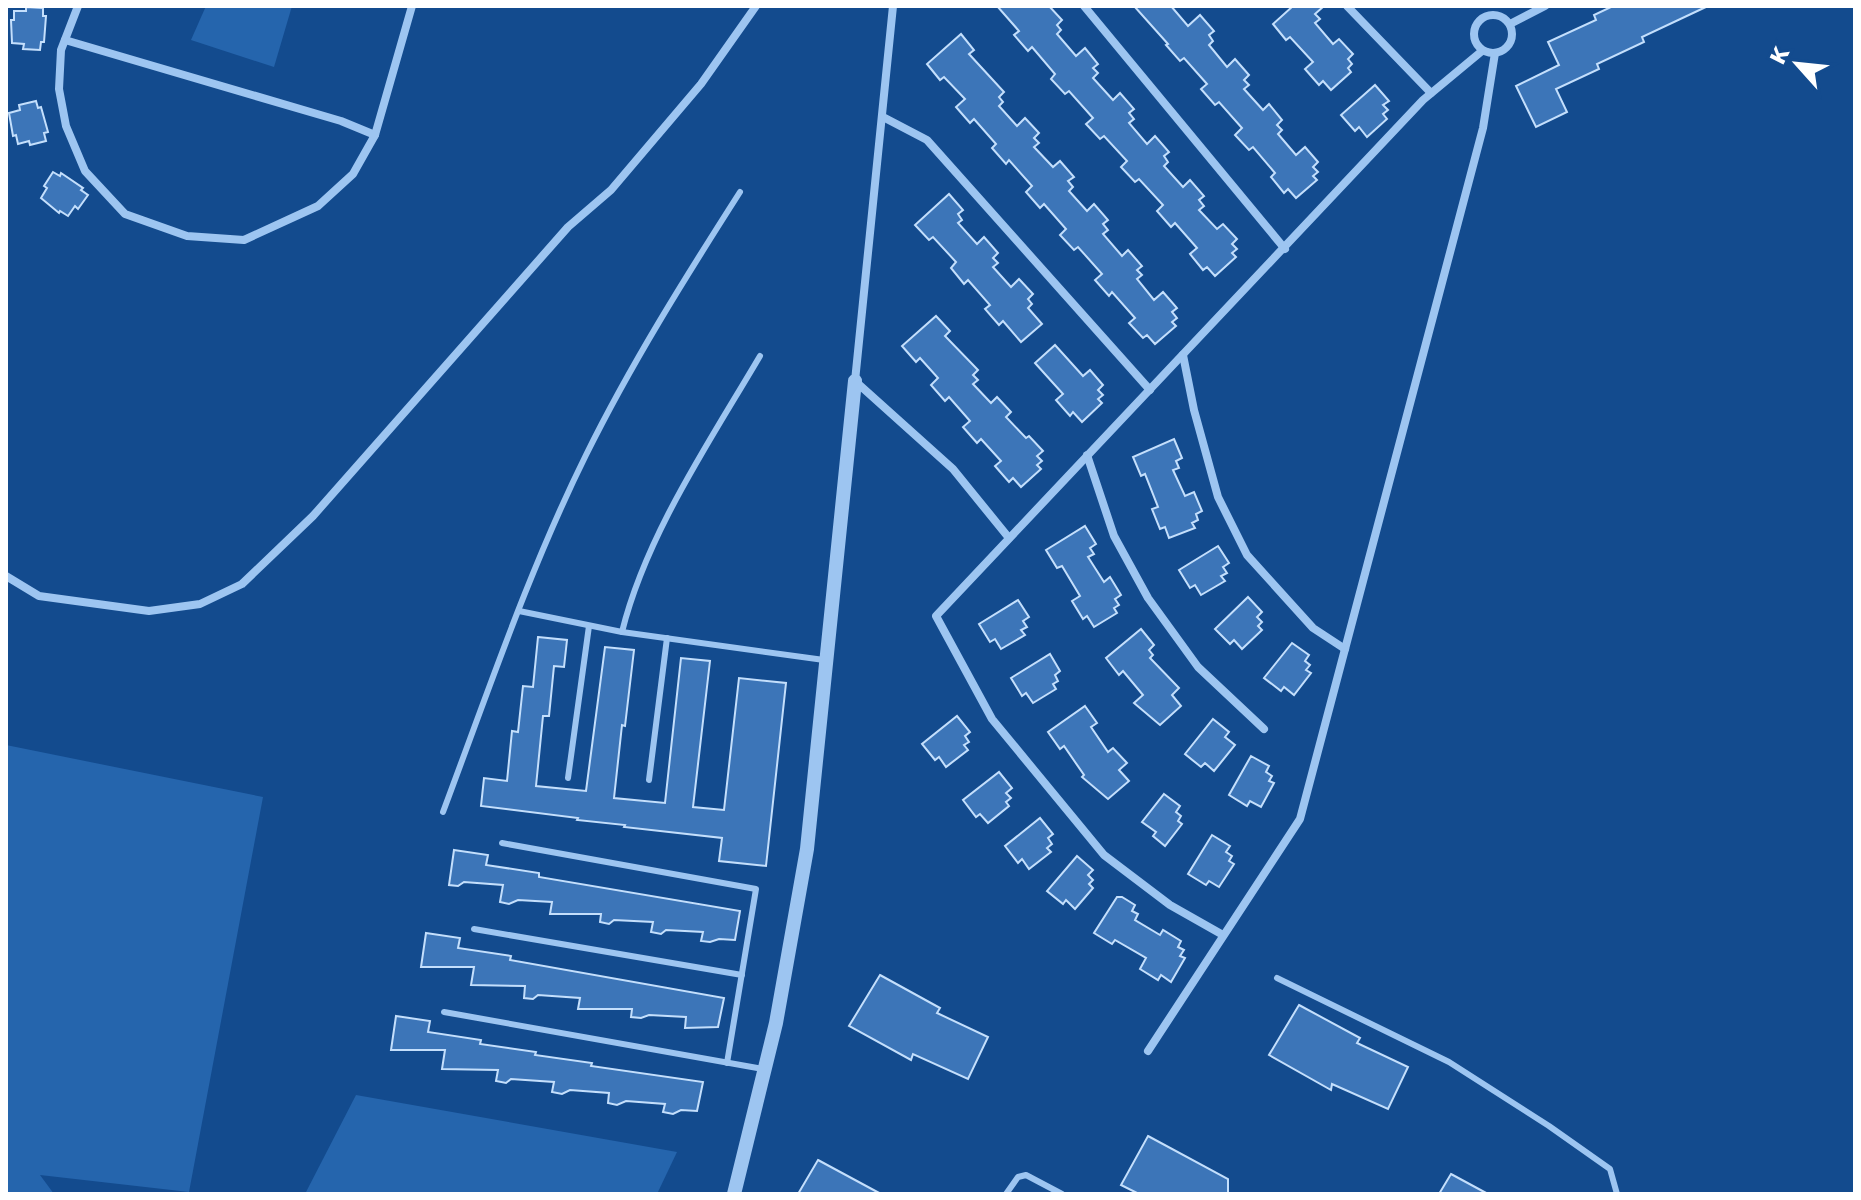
<svg xmlns="http://www.w3.org/2000/svg" width="1861" height="1200" font-family="'Golos Text',sans-serif">
<rect width="100%" height="100%" fill="#134b8e"/>
<!-- green -->
<g fill="#2565ad">
<path d="M206,6h86l-18,61 -83,-27z"/>
<path d="M6,745l257,52 -74,395 -149,-17 14,19h-48z"/>
<path d="M356,1095l321,57 -20,42h-352z"/>
</g>
<!-- building -->
<g fill="#3c75b8" stroke="#c4dffc" stroke-width="2">
<path d="M997,6h52l13,14 -5,5 4,5 -4,4 19,22 9,-8 13,16 -5,4 5,5 -5,5 20,22 7,-7 14,16 -5,4 5,6 -5,4 18,21 8,-8 14,16 -5,4 4,6 -4,4 19,21 7,-7 14,16 -5,4 5,6 -5,4 18,19 6,-5 14,15 -5,5 5,5 -5,4 4,4 -21,19 -8,-9 -4,3 -13,-16 7,-6 -22,-25 -4,4 -14,-16 6,-6 -24,-26 -4,3 -14,-15 6,-6 -23,-25 -4,3 -14,-15 7,-6 -24,-27 -4,3 -14,-15 4,-5 -23,-27 -4,4 -14,-16 5,-4z"/>
<path d="M1134,6h37l17,20 12,-11 14,16 -5,4 4,6 -4,4 18,22 8,-8 14,16 -5,5 5,5 -5,4 19,21 6,-6 13,16 -5,5 5,5 -4,4 18,21 9,-8 13,15 -5,5 5,5 -5,4 4,4 -21,18 -8,-9 -4,4 -13,-16 4,-4 -22,-26 -4,3 -14,-15 7,-7 -23,-26 -4,3 -14,-16 6,-5 -23,-26 -4,3 -14,-16 2,-1z"/>
<path d="M1293,6h31l-9,8 5,5 -5,4 18,21 6,-5 14,15 -5,5 4,5 -4,4 3,4 -20,18 -8,-9 -4,4 -14,-16 8,-7 -23,-25 -4,3 -13,-16z"/>
<path d="M1613,6h95l-66,31 2,5 -47,22 2,5 -43,20 11,23 -31,15 -20,-41 43,-21 -11,-23 48,-22 -2,-5z"/>
<path d="M26,7l17,1v8h3l-2,26h-3l-1,8 -17,-1 1,-5 -12,-1 -1,-23h3v-9h12z"/>
<path d="M961,34l13,16 -5,4 35,38 -5,5 4,5 -4,4 18,20 8,-8 14,15 -5,5 5,5 -5,4 19,20 7,-6 14,16 -6,4 5,6 -4,4 18,20 7,-7 14,16 -5,4 5,6 -5,4 19,22 6,-6 14,16 -5,4 5,5 -5,4 17,21 9,-8 14,16 -5,4 5,6 -5,4 4,4 -21,18 -8,-9 -4,3 -14,-15 6,-5 -23,-26 -3,4 -14,-16 7,-6 -24,-27 -4,3 -14,-15 6,-6 -22,-25 -4,4 -14,-16 6,-6 -23,-26 -3,4 -14,-16 4,-4 -22,-25 -4,4 -14,-16 9,-8 -21,-22 -4,3 -13,-16z"/>
<path d="M1375,85l14,16 -6,4 5,5 -5,4 4,5 -20,18 -8,-10 -4,4 -14,-16z"/>
<path d="M36,101l2,7 3,-1 7,25 -4,1 2,8 -16,4 -1,-4 -11,3 -2,-9 -3,1 -4,-23 11,-3 -1,-5z"/>
<path d="M53,172l7,4 1,-3 22,15 -2,2 7,5 -10,14 -3,-3 -7,10 -8,-5 -1,2 -18,-15 6,-10 -3,-2z"/>
<path d="M949,194l14,16 -5,4 4,6 -4,3 19,21 7,-7 14,16 -5,5 5,5 -5,4 18,20 8,-8 14,15 -5,5 4,5 -4,4 14,16 -21,18 -18,-21 -4,4 -14,-16 5,-4 -22,-25 -4,4 -13,-16 5,-6 -23,-25 -4,3 -14,-15z"/>
<path d="M936,316l14,15 -5,5 33,34 -5,5 5,5 -5,4 18,19 6,-6 14,15 -5,5 20,21 3,-2 14,15 -6,5 5,5 -5,4 4,4 -20,18 -8,-9 -4,4 -14,-16 6,-5 -20,-22 -4,4 -14,-16 7,-6 -21,-24 -4,4 -14,-16 7,-7 -18,-20 -4,4 -14,-16z"/>
<path d="M1055,345l28,31 7,-6 13,15 -5,5 5,5 -5,4 4,4 -20,19 -9,-10 -3,4 -14,-16 7,-6 -28,-31z"/>
<path d="M1174,439l8,19 -6,3 3,7 -6,2 12,26 9,-4 8,19 -6,3 2,6 -6,3 3,5 -26,10 -4,-11 -5,2 -8,-20 6,-2 -13,-33 -4,2 -8,-19z"/>
<path d="M1085,526l11,18 -6,4 4,6 -6,3 16,25 6,-5 11,18 -6,4 4,6 -5,3 3,5 -23,14 -7,-11 -4,3 -11,-18 8,-5 -18,-30 -5,2 -11,-18z"/>
<path d="M1218,546l11,17 -6,4 4,6 -6,3 4,5 -24,14 -6,-10 -5,3 -11,-18z"/>
<path d="M1248,597l14,15 -5,5 5,5 -4,4 4,4 -20,19 -8,-9 -4,4 -15,-15z"/>
<path d="M1018,600l11,17 -6,4 4,6 -6,3 4,5 -24,14 -6,-10 -5,3 -11,-18z"/>
<path d="M1141,629l13,16 -5,5 4,5 -3,3 29,30 -7,7 9,11 -21,19 -26,-22 9,-8 -20,-24 -4,4 -13,-17z"/>
<path d="M538,637l29,3 -3,27 -10,-1 -5,50h-6l-7,70 50,5 19,-144 29,3 -9,76 -3,-1 -8,73 51,5 16,-145 29,3 -17,146 31,3 15,-132 47,5 -20,183 -47,-5 3,-23 -98,-11 1,-2 -48,-5 1,-2 -97,-12 3,-28 23,3 5,-50 6,1 5,-46 10,1z"/>
<path d="M1292,643l17,12 -4,6 5,4 -4,5 5,3 -17,22 -10,-8 -3,4 -17,-13z"/>
<path d="M1050,654l10,17 -5,4 3,6 -5,3 3,5 -23,14 -7,-10 -4,3 -11,-18z"/>
<path d="M1085,706l12,17 -6,4 17,25 5,-4 14,15 -8,7 10,11 -21,18 -26,-22 2,-2 -20,-29 -4,3 -12,-17z"/>
<path d="M957,716l13,16 -5,4 4,6 -5,3 4,5 -22,17 -7,-10 -4,3 -13,-16z"/>
<path d="M1213,719l16,13 -4,5 10,8 -21,26 -9,-8 -4,4 -16,-13z"/>
<path d="M1251,756l18,10 -3,6 6,4 -3,5 5,2 -13,24 -11,-6 -3,5 -18,-11z"/>
<path d="M999,772l13,16 -6,5 5,5 -5,4 3,4 -21,17 -8,-9 -4,3 -13,-17z"/>
<path d="M1164,794l16,12 -4,6 5,4 -3,5 4,3 -17,22 -12,-10 3,-4 -14,-10z"/>
<path d="M1040,818l13,16 -5,4 4,6 -5,4 4,4 -22,17 -7,-10 -4,4 -13,-17z"/>
<path d="M1212,835l18,11 -4,6 6,4 -3,5 5,3 -15,23 -10,-6 -3,4 -18,-11z"/>
<path d="M454,850l34,5 -2,10 53,8v4l201,34 -5,29 -16,-1 -9,3 -9,-1 2,-9 -37,-2 -5,4 -10,-2 2,-10 -39,-2 -5,4 -9,-2 1,-8h-51l2,-12 -34,-2 -9,4 -9,-2 3,-17 -39,-3 -6,4 -9,-1z"/>
<path d="M1077,856l16,14 -5,5 5,5 -4,4 4,4 -18,21 -9,-9 -3,4 -16,-13z"/>
<path d="M1117,897h5l13,8 -3,6 6,3 -3,6 25,15 3,-5 18,11 -3,6 6,3 -4,6 5,2 -14,24 -10,-7 -3,5 -18,-11 6,-11 -31,-18 -3,4 -18,-11z"/>
<path d="M426,933l34,5 -2,10 53,8 -1,4 214,38 -6,29 -33,1 1,-11 -37,-2 -8,3 -10,-1 1,-8h-54l2,-11 -42,-3 -5,4 -9,-1 1,-12 -54,-1 3,-18h-53z"/>
<path d="M880,975l60,33 -3,5 51,24 -20,42 -55,-25 -2,6 -62,-34z"/>
<path d="M1299,1005l61,33 -3,5 51,24 -20,42 -56,-25 -1,6 -62,-35z"/>
<path d="M396,1016l34,5 -2,11 53,8 -1,4 56,8 -1,3 57,8 -1,3 112,16 -6,29 -16,-1 -8,4 -10,-2 2,-8 -39,-3 -9,4 -9,-2 1,-10 -39,-3 -8,4 -10,-2 2,-10 -43,-3 -5,4 -10,-2 2,-11 -56,-1 3,-19h-54z"/>
<path d="M1148,1136l80,43v15h-89l-18,-9z"/>
<path d="M818,1160l63,34h-83z"/>
<path d="M1451,1174l37,20h-49z"/>
</g>
<g fill="none" stroke-linecap="round" stroke-linejoin="round">
<!-- service -->
<g stroke="#9dc5f1" stroke-width="6">
<path d="M519,611l103,21 202,28"/>
<path d="M622,632c24,-97 88,-191 138,-276"/>
<path d="M568,778l21,-152"/>
<path d="M649,780l18,-142"/>
<path d="M443,812c45,-120 86,-242 143,-357 45,-91 99,-177 154,-263"/>
<path d="M502,843l254,46 -29,174"/>
<path d="M474,929l268,46"/>
<path d="M1277,978l172,84 100,64 61,43 7,25"/>
<path d="M444,1012l319,57"/>
<path d="M1006,1194l12,-17 8,-2 36,19"/>
</g>
<!-- minor -->
<g stroke="#9dc5f1" stroke-width="8">
<path d="M78,6l-17,44 -2,39 7,37 19,45 40,43 62,22 57,4 74,-34 35,-32 22,-39 37,-129"/>
<path d="M893,6l-38,375 98,88 56,69"/>
<path d="M1084,6l201,243"/>
<path d="M1347,6l84,87"/>
<circle cx="1493" cy="34" r="19"/>
<path d="M1510,24l35,-18"/>
<path d="M65,40l276,81 34,14"/>
<path d="M883,117l44,23 223,250"/>
<path d="M1183,355l11,55 24,87 29,58 66,73 32,21"/>
<path d="M1087,455l27,81 34,62 50,69 66,62"/>
<path d="M6,576l33,20 110,15 51,-7 42,-20 71,-68 255,-289 43,-37 90,-106 55,-78"/>
<path d="M1223,935l-53,-30 -66,-50 -112,-136 -56,-103 487,-516 59,-49"/>
<path d="M1148,1051l152,-232 183,-691 12,-75"/>
</g>
<!-- tertiary -->
<path stroke="#9dc5f1" stroke-width="14" d="M734,1194l42,-171 31,-174 48,-468"/>
</g>
<!-- border -->
<rect width="1861" height="1200" fill="none" stroke="#ffffff" stroke-width="16"/>
<!-- north arrow -->
<g transform="translate(1797 64) rotate(297)" stroke="#134b8e" stroke-width="6" paint-order="stroke">
<path d="M0-6L14 30L0 20L-14 30Z" fill="#ffffff"/>
<text y="-12" font-size="22" font-weight="bold" text-anchor="middle" fill="#ffffff">K</text>
</g>
</svg>
